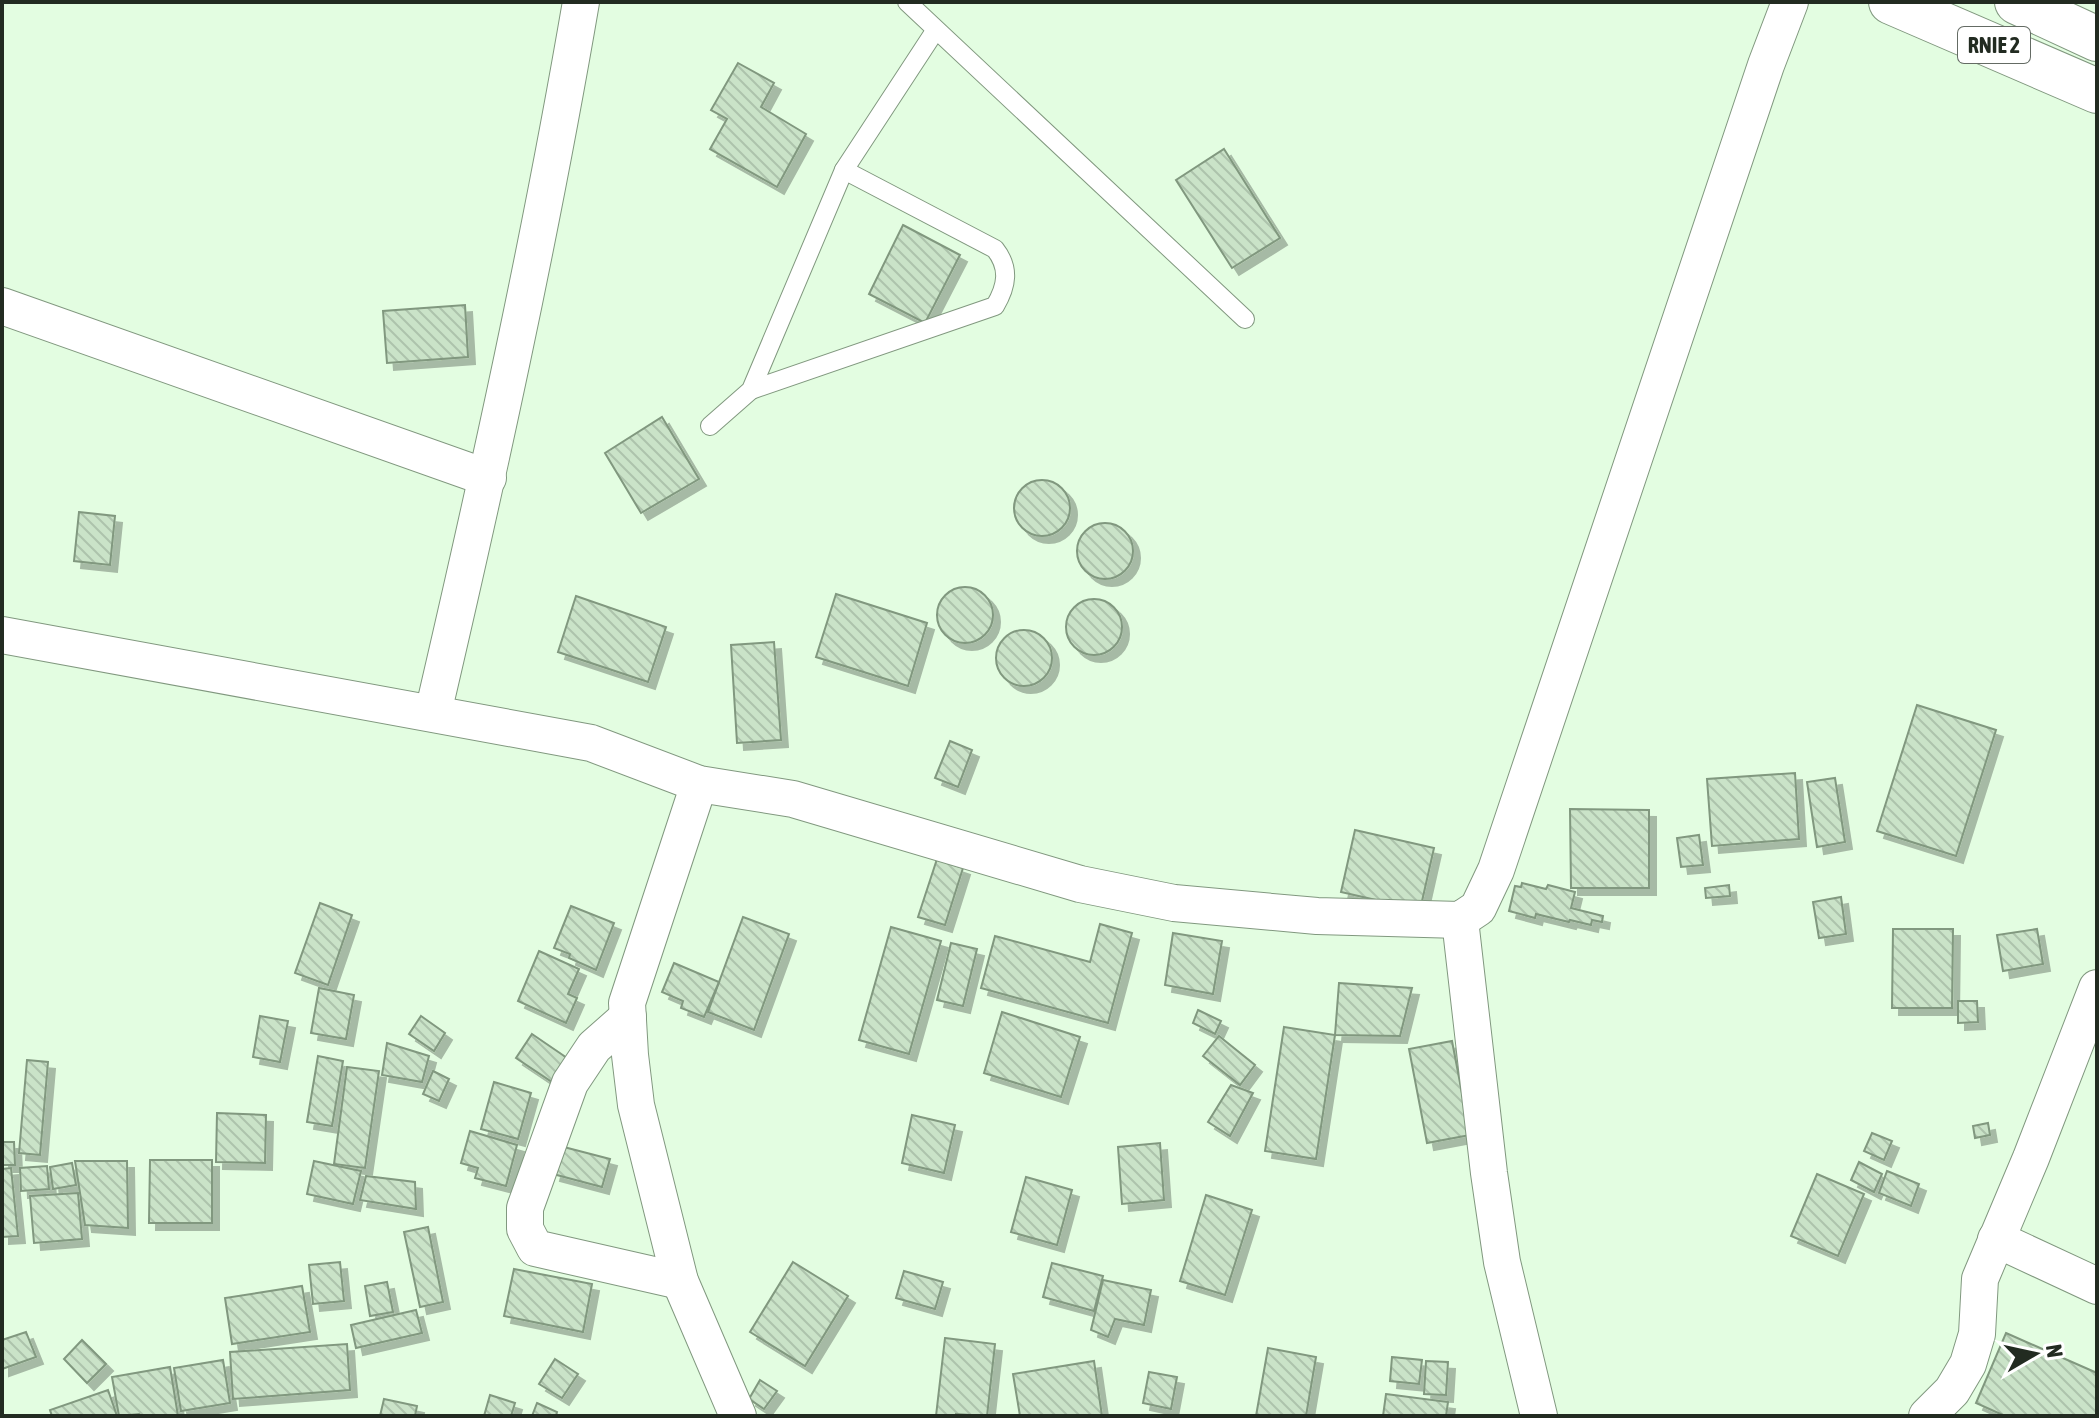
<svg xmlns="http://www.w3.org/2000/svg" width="2099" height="1418" font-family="'Asap Condensed',sans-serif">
<defs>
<pattern id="building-back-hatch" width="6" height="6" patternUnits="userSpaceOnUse" patternTransform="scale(2)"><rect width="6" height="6" fill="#cae3c8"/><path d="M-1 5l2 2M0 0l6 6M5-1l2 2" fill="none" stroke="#adc3ac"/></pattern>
<filter id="shadow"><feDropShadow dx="7" dy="7" stdDeviation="0" flood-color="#0004"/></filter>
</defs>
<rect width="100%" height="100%" fill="#e3fde1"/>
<!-- building -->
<g fill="url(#building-back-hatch)" stroke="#81987f" stroke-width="2" filter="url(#shadow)">
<path d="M738,63l36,20 -13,24 45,27 -29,53 -67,-38 17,-30 -16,-9z"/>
<path d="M1224,149l56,89 -48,30 -56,-88z"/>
<path d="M903,225l57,30 -35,68 -56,-29z"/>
<path d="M465,305l3,52 -81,6 -4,-52z"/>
<path d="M662,417l37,62 -58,34 -36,-60z"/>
<circle cx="1042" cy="508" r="28"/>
<path d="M79,512l36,4 -5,49 -36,-4z"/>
<circle cx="1105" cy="551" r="28"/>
<circle cx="965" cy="615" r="28"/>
<path d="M836,594l91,29 -19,63 -92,-29z"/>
<path d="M576,596l90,31 -18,55 -90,-30z"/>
<circle cx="1094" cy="627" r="28"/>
<circle cx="1024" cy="658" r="28"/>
<path d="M774,642l7,98 -44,3 -6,-98z"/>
<path d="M1917,705l79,25 -40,126 -79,-25z"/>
<path d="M950,741l22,9 -14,37 -23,-9z"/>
<path d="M1795,773l4,66 -87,7 -5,-67z"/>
<path d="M1835,778l10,64 -28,5 -10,-65z"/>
<path d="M1570,809l79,1v78h-78z"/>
<path d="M1355,830l79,18 -14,62 -79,-18z"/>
<path d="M1699,835l4,30 -22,2 -4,-29z"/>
<path d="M937,859l26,9 -18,57 -27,-8z"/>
<path d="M1522,883l24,6 2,-4 27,7 -4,16 32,8 -1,6 -10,-2 -1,5 -21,-5 -1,2 -33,-8 -1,4 -26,-7 6,-25 6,1z"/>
<path d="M1729,885l1,11 -24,2 -1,-10z"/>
<path d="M1841,897l5,37 -27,4 -6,-36z"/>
<path d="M320,903l32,12 -24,70 -33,-12z"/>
<path d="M571,906l43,17 -18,47 -27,-12 1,-4 -16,-6z"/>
<path d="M743,917l46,17 -35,96 -46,-18z"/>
<path d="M1100,924l32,9 -24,90 -127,-35 14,-52 95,26z"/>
<path d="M891,927l50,14 -32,113 -50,-14z"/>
<path d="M1893,929h60l-1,79h-60z"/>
<path d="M2037,929l6,35 -40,7 -6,-36z"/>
<path d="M1173,933l49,8 -9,53 -48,-9z"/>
<path d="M951,943l26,6 -14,57 -26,-6z"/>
<path d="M539,951l40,18 -11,25 9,4 -11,25 -48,-22z"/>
<path d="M674,963l45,19 -15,35 -23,-9 2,-7 -21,-9z"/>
<path d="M1339,983l73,5 -12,48 -65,-1z"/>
<path d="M319,988l35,7 -8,44 -35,-6z"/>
<path d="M1958,1001h19l1,21 -20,1z"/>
<path d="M1198,1010l23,11 -6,13 -22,-11z"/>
<path d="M1002,1012l78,25 -19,60 -77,-24z"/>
<path d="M260,1016l28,5 -8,41 -27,-5z"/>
<path d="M421,1016l24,17 -11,18 -25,-17z"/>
<path d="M1284,1027l51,8 -19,124 -51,-8z"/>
<path d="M532,1034l38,26 -15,24 -39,-26z"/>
<path d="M1219,1036l36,29 -15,20 -37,-29z"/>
<path d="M1452,1041l18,94 -43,8 -18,-94z"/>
<path d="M387,1043l42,13 -7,26 -40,-7z"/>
<path d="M318,1056l25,5 -11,65 -25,-4z"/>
<path d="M27,1060l21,2 -8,93 -21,-2z"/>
<path d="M347,1067l32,4 -14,97 -31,-4z"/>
<path d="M433,1071l16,8 -10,22 -16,-7z"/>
<path d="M494,1082l37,11 -13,46 -37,-10z"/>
<path d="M1231,1085l22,8 -23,43 -22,-14z"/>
<path d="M217,1113l49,2 -1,48 -49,-1z"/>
<path d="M912,1115l43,10 -11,48 -42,-10z"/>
<path d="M1988,1123l2,12 -15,3 -2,-12z"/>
<path d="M470,1131l47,14 -11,41 -31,-8 3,-10 -17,-5z"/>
<path d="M1872,1133l20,8 -8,19 -20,-9z"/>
<path d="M2,1142h12l1,23h-13z"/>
<path d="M1160,1143l4,57 -42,4 -4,-57z"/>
<path d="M560,1146l50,13 -8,28 -49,-13z"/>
<path d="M150,1160h62v63h-63z"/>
<path d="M75,1161h52l1,67 -43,-3z"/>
<path d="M314,1161l47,10 -8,33 -46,-10z"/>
<path d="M1859,1162l23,12 -8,18 -23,-12z"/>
<path d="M72,1163l4,22 -23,4 -3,-22z"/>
<path d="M47,1166l2,23 -28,2 -1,-23z"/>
<path d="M11,1168l7,68 -16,1v-68z"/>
<path d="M1887,1171l32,13 -8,22 -32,-13z"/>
<path d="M1817,1174l47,20 -26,62 -47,-20z"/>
<path d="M366,1176l49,6 1,27 -56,-9z"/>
<path d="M1026,1177l46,13 -15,55 -46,-13z"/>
<path d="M78,1193l4,46 -48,4 -4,-47z"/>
<path d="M1206,1195l46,15 -27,85 -45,-14z"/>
<path d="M428,1227l15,75 -23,5 -16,-75z"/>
<path d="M340,1262l4,39 -31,3 -4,-39z"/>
<path d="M793,1262l55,34 -43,70 -55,-34z"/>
<path d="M1052,1263l51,13 -9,35 -51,-14z"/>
<path d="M514,1269l78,15 -9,48 -79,-16z"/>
<path d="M904,1271l39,11 -8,27 -39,-11z"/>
<path d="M1103,1280l48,10 -7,35 -29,-6 -7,18 -17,-7z"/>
<path d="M387,1282l6,30 -23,4 -5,-30z"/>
<path d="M302,1286l8,46 -78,12 -7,-46z"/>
<path d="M416,1310l6,23 -66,15 -5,-23z"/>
<path d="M26,1332l10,25 -34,12v-29z"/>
<path d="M2006,1333l91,40v43h-92l-29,-13z"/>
<path d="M945,1338l50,6 -8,72 -31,-2v2h-20z"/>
<path d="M82,1340l24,24 -19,19 -23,-24z"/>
<path d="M347,1344l3,46 -117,9 -3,-47z"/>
<path d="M1268,1348l48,9 -10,59h-50z"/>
<path d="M1392,1357l30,3 -3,24 -29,-3z"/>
<path d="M555,1359l23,15 -16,24 -23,-14z"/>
<path d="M223,1360l7,43 -49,8 -7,-43z"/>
<path d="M1094,1361l8,55h-82l-7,-42z"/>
<path d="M1426,1361l22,1 -2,33 -22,-1z"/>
<path d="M170,1367l8,49h-38l-1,-2 -20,2 -7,-39z"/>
<path d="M1149,1372l28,5 -6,32 -28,-6z"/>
<path d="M760,1380l17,11 -13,18 -15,-10z"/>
<path d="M108,1390l9,26h-65l-2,-6z"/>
<path d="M1386,1394l62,8 -2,14h-63z"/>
<path d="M490,1395l25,8 -4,13h-27z"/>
<path d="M384,1399l33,7 -2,10h-35z"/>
<path d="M537,1403l20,9 -1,4h-24z"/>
</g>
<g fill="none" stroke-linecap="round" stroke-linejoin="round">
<defs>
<g id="lane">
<path d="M907,2l338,317"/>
<path d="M751,390l244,-84c12,-20 15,-38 0,-57l-151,-79"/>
<path d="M710,426l41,-36 93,-220 91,-139"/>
</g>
<g id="street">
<path d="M2,306l486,172"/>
<path d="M2,635l589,108 108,41 94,15 287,85 94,19 143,13 143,4 18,-12 18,-38 270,-805 24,-63"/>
<path d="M433,713c55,-236 107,-472 148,-711"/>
<path d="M699,784l-72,219 3,52 6,50 44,176 58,135"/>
<path d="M1460,920l29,253 13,89 37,154"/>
<path d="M628,1017l-34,30 -24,36 -45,125v21l10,19 145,33"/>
<path d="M1996,1239l101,47"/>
<path d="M1927,1416l25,-25 16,-27 9,-30 3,-55 51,-121 66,-170"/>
</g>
<g id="highway">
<path d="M1891,2l206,89"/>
<path d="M2017,2l80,37"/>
</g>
</defs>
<!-- lane casing -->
<use href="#lane" stroke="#81987f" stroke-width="20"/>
<!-- street casing -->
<use href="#street" stroke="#81987f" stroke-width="38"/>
<!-- highway casing -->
<use href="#highway" stroke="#81987f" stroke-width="46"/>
<!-- lane -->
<use href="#lane" stroke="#fff" stroke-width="18"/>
<!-- street -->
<use href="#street" stroke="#fff" stroke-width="36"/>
<!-- highway -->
<use href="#highway" stroke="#fff" stroke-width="44"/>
</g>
<g text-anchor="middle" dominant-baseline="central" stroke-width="6" stroke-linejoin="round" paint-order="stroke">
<!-- shield labels -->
<rect fill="#fff" stroke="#646b64" stroke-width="2" x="1958" y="27" width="72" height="36" rx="6"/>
<g font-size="22" font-weight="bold" fill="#222b21">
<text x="1994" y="45">RNIE 2</text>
</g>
</g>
<!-- border -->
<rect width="2099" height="1418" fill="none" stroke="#222b21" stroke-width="8"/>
<!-- north arrow -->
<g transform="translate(2035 1354) rotate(81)" stroke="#ffffff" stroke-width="6" paint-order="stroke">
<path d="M0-6L14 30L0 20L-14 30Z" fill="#222b21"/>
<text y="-12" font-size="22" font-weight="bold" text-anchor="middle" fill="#222b21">N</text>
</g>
</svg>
